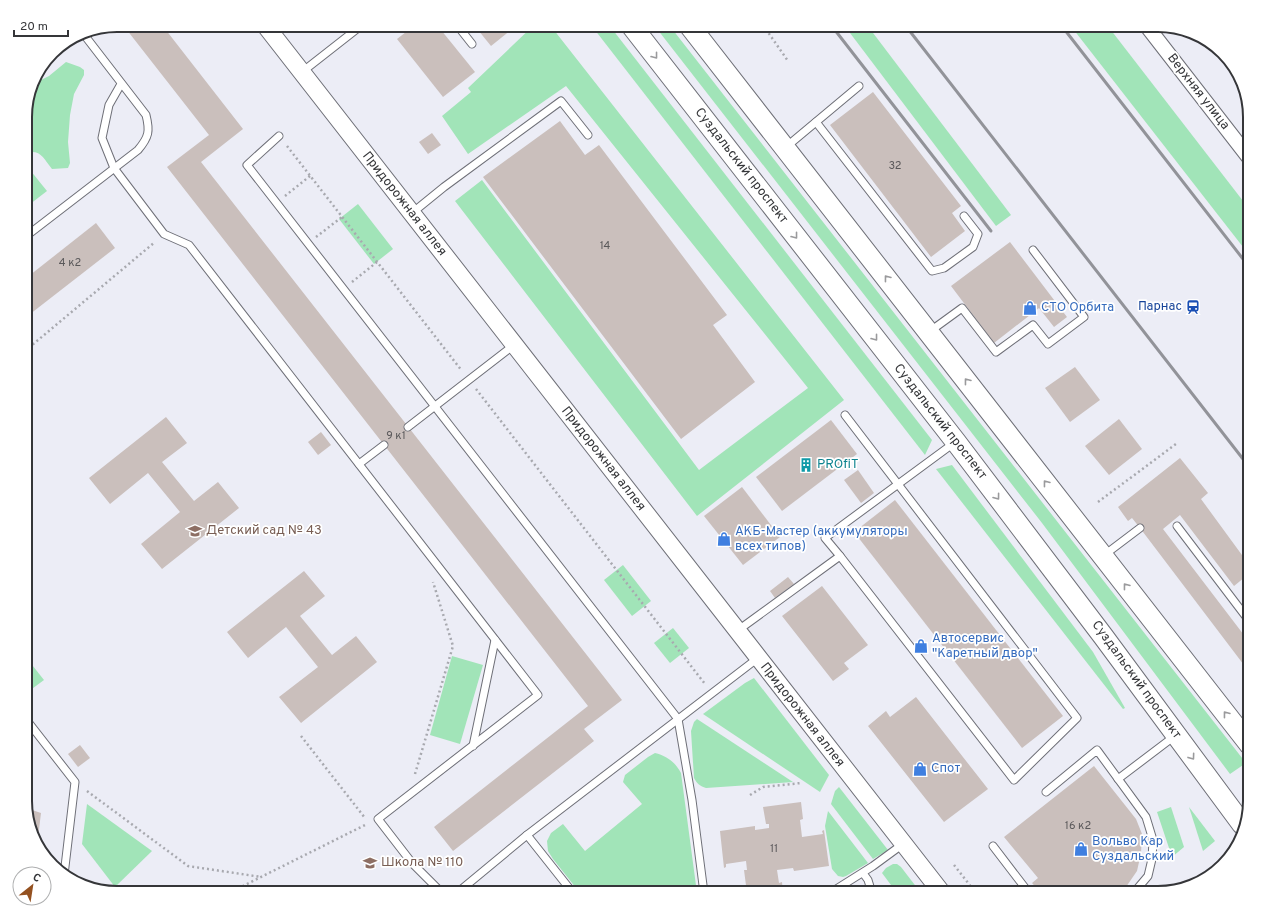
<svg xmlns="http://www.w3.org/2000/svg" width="1275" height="918" font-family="Overpass,sans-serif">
<rect width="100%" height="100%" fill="#ecedf6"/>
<!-- green -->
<g fill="#a1e4b8">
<path d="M534,25h16l294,375 -147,116 -242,-315 27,-21 217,290 109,-82 -242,-302 -98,68 -26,-38 29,-24 -3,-4z"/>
<path d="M591,25h18l323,415 -7,15z"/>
<path d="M654,25h15l577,738 -16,11 -188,-251z"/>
<path d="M844,25h23l144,190 -15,11z"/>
<path d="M1070,25h37l143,185v46z"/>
<path d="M66,62l14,5 4,3v5l-10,19 -4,21 -2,27 2,21 -2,5 -16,1c-9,-11 -11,-20 -27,-16v-42l8,-27 16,-8z"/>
<path d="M30,170l17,21 -22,17v-34z"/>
<path d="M358,204l35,45 -19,15 -35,-45z"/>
<path d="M952,465l141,187 32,56 -2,1 -187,-240z"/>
<path d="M623,565l28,36 -19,15 -28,-36z"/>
<path d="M673,628l16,20 -19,15 -16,-20z"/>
<path d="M25,656l19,24 -19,14z"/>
<path d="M452,656l31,9 -23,79 -30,-9z"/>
<path d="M754,678l75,97 -9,17 -117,-78 42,-31z"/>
<path d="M697,719l96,63 -87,6c-6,-2 -9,-4 -12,-10l-3,-47 3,-9z"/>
<path d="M655,753c12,3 20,9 26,20l16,120h-117l-27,-34 -5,-8 -1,-10 4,-8 12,-9 22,27 57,-47 -19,-22 2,-7 23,-18z"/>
<path d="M839,787l49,63 -15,9 -42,-55 4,-13z"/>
<path d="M87,804l65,47 -37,36 -33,-43z"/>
<path d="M1171,807l13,40 -12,10 -15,-45z"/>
<path d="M1189,807l26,34 -12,10z"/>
<path d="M828,811l40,52 -22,13 -3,1 -5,-1 -6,-7 -7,-43z"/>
<path d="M893,864h4l4,3 20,26h-24l-15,-20 4,-5z"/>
</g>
<!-- building -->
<g fill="#cabfbc">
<path d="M123,25h39l81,104 -42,33 421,538 -38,29 10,12 -141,110 -19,-24 154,-121 -421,-539 42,-32z"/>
<path d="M415,25h22l38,47 -32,25 -46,-58z"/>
<path d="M474,25h43l-26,21z"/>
<path d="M873,92l88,114 -9,7 13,18 -34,26 -101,-132z"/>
<path d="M560,121l25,34 14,-10 128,170 -14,10 42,57 -74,57 -198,-262z"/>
<path d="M432,133l9,12 -13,9 -9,-12z"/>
<path d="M96,223l19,25 -90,70v-39z"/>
<path d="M1010,242l57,75 -13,10 -15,-19 -45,35 -43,-57z"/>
<path d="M1075,367l25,33 -30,22 -25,-34z"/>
<path d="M166,417l21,26 -25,19 32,39 24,-19 21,26 -77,61 -21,-25 39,-32 -32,-39 -38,31 -21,-26z"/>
<path d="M1119,419l23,30 -33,26 -24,-29z"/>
<path d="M831,420l26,34 -75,57 -26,-34z"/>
<path d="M321,432l10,13 -13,10 -10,-13z"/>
<path d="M1180,458l28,35 -7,6 49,67v7l-16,13 -54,-71 -17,14 87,114v30l-110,-145 -8,-10 -4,3 -10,-14z"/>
<path d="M858,470l16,23 -13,10 -17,-23z"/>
<path d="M742,487l38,50 -37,28 -39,-49z"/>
<path d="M895,500l168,216 -41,32 -168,-216z"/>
<path d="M304,571l21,25 -25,20 32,39 24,-19 21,26 -76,61 -22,-26 39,-30 -32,-40 -38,31 -21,-26z"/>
<path d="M788,577l6,7 -19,14 -5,-7z"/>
<path d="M822,586l46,59 -24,18 5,6 -16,12 -51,-65z"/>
<path d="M1250,592v14l-7,-9z"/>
<path d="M916,697l72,92 -44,33 -76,-96 18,-15 4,6z"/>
<path d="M80,745l10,13 -12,9 -10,-13z"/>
<path d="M1094,766l42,53 6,15 -1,19 -4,18 -11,16 -9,6h-76l-9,-10 6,-5 -34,-41z"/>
<path d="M25,773l8,10 -8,11z"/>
<path d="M801,802l2,17 -3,1 2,17 21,-3 -1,-3 2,-1 5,36 -35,5 -1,-3 -16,2 2,13 3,-1 1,11h-36l-3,-23h3l-1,-9 -20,3v3l-2,1 -4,-37 35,-5v4l14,-2v-4h-3l-3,-17z"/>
<path d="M26,808l15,5 -4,33 -11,-36z"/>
</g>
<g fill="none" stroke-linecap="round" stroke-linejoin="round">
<defs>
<g id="service">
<path d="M457,25l15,19"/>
<path d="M302,72l60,-47"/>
<path d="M121,84l-12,21 -7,33 12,30 50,66 25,11 349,450 -160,124 34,44 30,30"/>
<path d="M816,122l116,149 12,-3 29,-21 5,-13 -14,-18"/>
<path d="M279,136l-32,29 431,554 14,81 12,93"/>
<path d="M786,147l73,-61"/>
<path d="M412,213l32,-26 117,-86 27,34"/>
<path d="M25,237l113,-87c11,-13 12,-19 8,-35l-64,-83"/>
<path d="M929,332l33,-24 34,44 37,-27 15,19 36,-27 -51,-67"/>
<path d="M408,427l106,-82"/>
<path d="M359,464l25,-19"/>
<path d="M1177,526l73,96"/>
<path d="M840,556l-15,-18 129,-95"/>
<path d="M1103,556l37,-28"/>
<path d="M737,631l103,-75 174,224 63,-62 -232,-303"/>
<path d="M25,718l50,64 -11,93"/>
<path d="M473,746l22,-106"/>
<path d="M1118,779l58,-44"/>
<path d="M1046,792l51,-42 49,67 7,23 -1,19 -4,17 -11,13 -4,4"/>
<path d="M527,835l46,58"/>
<path d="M993,846l36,47"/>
<path d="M863,873l5,7 4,13"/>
<path d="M457,893l70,-58 231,-177"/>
<path d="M830,893l43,-27 30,-22"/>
</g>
<path id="minor" d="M1146,25l104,134"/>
<path id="tertiary" d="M265,25l677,868"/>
<g id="secondary">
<path d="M631,25l325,417 147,194 139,188"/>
<path d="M689,25l561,720"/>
</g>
</defs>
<!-- service casing -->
<use href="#service" stroke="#6e6f77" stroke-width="9"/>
<!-- minor casing -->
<use href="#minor" stroke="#6e6f77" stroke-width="16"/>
<!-- tertiary casing -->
<use href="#tertiary" stroke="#6e6f77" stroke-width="19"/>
<!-- secondary casing -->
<use href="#secondary" stroke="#6e6f77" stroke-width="22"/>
<!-- path -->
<g stroke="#a8a9af" stroke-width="2.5" stroke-dasharray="2 3" stroke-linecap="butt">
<path d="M763,25l25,36"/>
<path d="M287,146l175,225"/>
<path d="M285,196l25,-20"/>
<path d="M316,237l26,-20"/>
<path d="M352,282l25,-20"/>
<path d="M25,351l130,-109"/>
<path d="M476,389l229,295"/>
<path d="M1098,502l78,-58"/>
<path d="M301,736l64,82"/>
<path d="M415,774l38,-128 -20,-64"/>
<path d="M87,791l101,75 73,11"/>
<path d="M750,795l13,-8 38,-4"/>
<path d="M954,865l22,28"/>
<path d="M229,893l138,-69"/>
</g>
<!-- service -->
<use href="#service" stroke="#fff" stroke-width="7"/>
<!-- minor -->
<use href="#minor" stroke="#fff" stroke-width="14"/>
<!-- tertiary -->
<use href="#tertiary" stroke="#fff" stroke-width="17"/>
<!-- secondary -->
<use href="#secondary" stroke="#fff" stroke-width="20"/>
<!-- rail -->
<g stroke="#929399" stroke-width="3">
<path d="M831,25l160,206"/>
<path d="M905,25l345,443"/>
<path d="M1061,25l189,243"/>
</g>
</g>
<!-- one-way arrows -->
<defs><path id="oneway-chevron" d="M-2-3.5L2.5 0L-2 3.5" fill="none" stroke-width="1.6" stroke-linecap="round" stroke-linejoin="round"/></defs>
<g stroke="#9a9a9c">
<use href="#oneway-chevron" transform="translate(655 56) rotate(52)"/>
<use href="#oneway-chevron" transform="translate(795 236) rotate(52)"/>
<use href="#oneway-chevron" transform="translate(887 278) rotate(-128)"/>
<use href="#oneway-chevron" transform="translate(875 338) rotate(52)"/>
<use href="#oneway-chevron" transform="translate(967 381) rotate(-128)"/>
<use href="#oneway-chevron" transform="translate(1046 483) rotate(-128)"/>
<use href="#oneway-chevron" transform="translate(997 497) rotate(53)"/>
<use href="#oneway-chevron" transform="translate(1126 586) rotate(-128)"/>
<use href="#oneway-chevron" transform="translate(1226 714) rotate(-128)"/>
<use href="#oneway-chevron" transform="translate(1192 757) rotate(54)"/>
</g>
<!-- icons -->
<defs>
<symbol id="station-bare" viewBox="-9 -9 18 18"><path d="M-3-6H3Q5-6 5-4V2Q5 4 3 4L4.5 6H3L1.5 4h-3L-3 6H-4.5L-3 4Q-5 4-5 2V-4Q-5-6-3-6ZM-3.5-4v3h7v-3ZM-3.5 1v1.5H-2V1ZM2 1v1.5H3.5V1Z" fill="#1a4fb4" stroke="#fff" stroke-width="2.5" paint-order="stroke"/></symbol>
<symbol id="shop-bare" viewBox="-9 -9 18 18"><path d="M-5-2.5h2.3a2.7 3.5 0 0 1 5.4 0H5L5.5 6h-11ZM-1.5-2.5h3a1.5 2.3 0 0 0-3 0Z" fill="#3f7fe0" stroke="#fff" stroke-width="2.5" paint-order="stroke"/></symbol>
<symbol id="building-bare" viewBox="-9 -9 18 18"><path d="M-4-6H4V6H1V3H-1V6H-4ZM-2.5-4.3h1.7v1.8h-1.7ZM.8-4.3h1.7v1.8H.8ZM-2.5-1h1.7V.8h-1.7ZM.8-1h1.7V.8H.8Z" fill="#0f9aa8" stroke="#fff" stroke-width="2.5" paint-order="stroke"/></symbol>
<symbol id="school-bare" viewBox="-9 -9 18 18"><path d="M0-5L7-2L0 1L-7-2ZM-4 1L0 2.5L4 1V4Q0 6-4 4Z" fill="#8d6e63" stroke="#fff" stroke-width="2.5" paint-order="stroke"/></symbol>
</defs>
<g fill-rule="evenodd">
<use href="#station-bare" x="1183" y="297" width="20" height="20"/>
<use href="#shop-bare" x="1020" y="298" width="20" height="20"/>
<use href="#building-bare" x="796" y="455" width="20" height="20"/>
<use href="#school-bare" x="185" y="521" width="20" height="20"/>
<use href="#shop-bare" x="714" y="529" width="20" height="20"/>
<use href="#shop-bare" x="911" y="636" width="20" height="20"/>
<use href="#shop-bare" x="910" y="759" width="20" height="20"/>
<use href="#shop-bare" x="1071" y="839" width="20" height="20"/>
<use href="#school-bare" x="360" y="853" width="20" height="20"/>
</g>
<g text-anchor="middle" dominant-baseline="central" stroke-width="3.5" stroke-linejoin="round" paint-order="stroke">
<!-- number labels -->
<g font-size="11" fill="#5a585a">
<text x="895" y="166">32</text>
<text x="605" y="246">14</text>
<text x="70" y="263">4 к2</text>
<text x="396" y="436">9 к1</text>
<text x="1078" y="826">16 к2</text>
<text x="774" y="849">11</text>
</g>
<!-- street labels -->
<g font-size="13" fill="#353639" stroke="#fff">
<text transform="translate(1198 92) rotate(52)">Верхняя улица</text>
<text transform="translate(741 166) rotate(52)">Суздальский проспект</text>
<text transform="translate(404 204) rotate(52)">Придорожная аллея</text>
<text transform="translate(940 422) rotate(52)">Суздальский проспект</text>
<text transform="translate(603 459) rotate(52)">Придорожная аллея</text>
<text transform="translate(1136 680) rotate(54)">Суздальский проспект</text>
<text transform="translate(802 715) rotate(52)">Придорожная аллея</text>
</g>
<!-- transit labels -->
<g font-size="13" fill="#164399" stroke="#fff" text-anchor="end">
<text x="1182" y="307">Парнас</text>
</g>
<!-- shop labels -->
<g font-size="13" fill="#366cbe" stroke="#fff" text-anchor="start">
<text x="1041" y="308">СТО Орбита</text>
<text x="735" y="532">АКБ-Мастер (аккумуляторы<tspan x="735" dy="15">всех типов)</tspan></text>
<text x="932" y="639">Автосервис<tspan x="932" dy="15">"Каретный двор"</tspan></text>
<text x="931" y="769">Спот</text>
<text x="1092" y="842">Вольво Кар<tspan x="1092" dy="15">Суздальский</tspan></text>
</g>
<!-- culture labels -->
<g font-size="13" fill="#0d838f" stroke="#fff" text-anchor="start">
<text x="817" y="465">PROfiT</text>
</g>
<!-- education labels -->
<g font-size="13" fill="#785e54" stroke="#fff" text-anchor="start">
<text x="206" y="531">Детский сад № 43</text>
<text x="381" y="863">Школа № 110</text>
</g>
</g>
<!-- crop -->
<path d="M0 0H1275V918H0ZM117 32H1158A85 85 0 0 1 1243 117V801A85 85 0 0 1 1158 886H117A85 85 0 0 1 32 801V117A85 85 0 0 1 117 32Z" fill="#fff" fill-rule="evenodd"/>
<path fill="none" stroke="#353639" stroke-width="2" d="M117 32H1158A85 85 0 0 1 1243 117V801A85 85 0 0 1 1158 886H117A85 85 0 0 1 32 801V117A85 85 0 0 1 117 32Z"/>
<!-- north arrow -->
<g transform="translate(32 886) rotate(30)"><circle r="19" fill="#ffffff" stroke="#aeafb0"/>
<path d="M0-3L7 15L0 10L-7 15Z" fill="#945120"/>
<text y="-6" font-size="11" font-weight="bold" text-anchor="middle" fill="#353639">С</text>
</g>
<!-- scale -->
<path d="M14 30v6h54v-6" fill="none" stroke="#353639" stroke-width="2"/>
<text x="20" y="30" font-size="12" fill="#353639" stroke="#ffffff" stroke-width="3" paint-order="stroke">20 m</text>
</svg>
